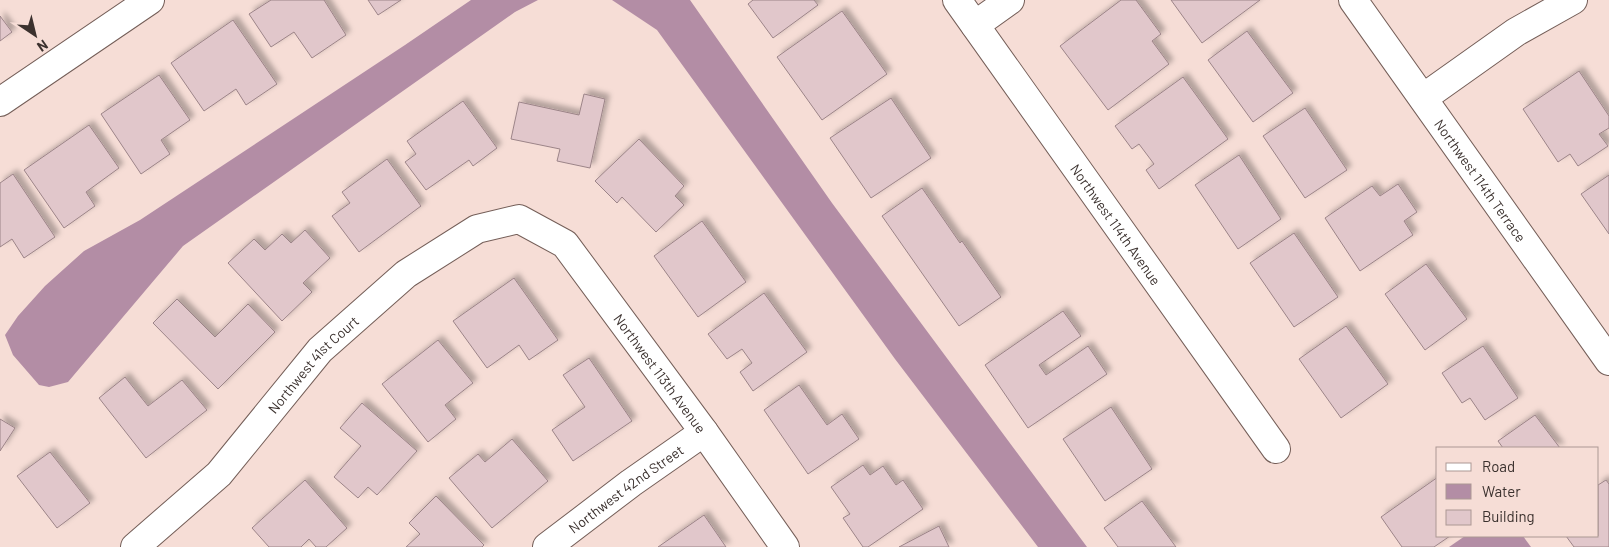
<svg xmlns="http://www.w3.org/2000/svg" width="1609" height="547" font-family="Barlow,sans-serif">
<defs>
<filter id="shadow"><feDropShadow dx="4.5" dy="-4.5" stdDeviation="2.5" flood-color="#0004"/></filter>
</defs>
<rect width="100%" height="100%" fill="#f6ddd6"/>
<!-- water -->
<g fill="#b38da5">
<path d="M471,0h67l-23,12 -332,234 -115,136 -19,5 -10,-2 -26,-30 -8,-20 13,-19 27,-30 39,-35 56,-31 265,-175z"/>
<path d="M612,0h78l142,203 255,344h-49l-143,-188 -238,-329z"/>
<path d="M1465,536h58l8,11h-82z"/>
</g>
<!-- building -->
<g fill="#e1c7cb" stroke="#9c8488" filter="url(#shadow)">
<path d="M271,0h53l22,35 -34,23 -18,-26 -23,15 -22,-33z"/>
<path d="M368,0h33l-23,15z"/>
<path d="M753,0h61l4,5 -45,33 -25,-34z"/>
<path d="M1121,0h15l25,34 -9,7 17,23 -61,46 -48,-64z"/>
<path d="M1171,0h89l-58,43z"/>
<path d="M842,11l45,63 -65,46 -45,-63z"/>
<path d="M0,16l12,16 -12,9z"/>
<path d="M233,20l44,64 -31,21 -10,-16 -32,22 -33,-48z"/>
<path d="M1247,31l46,62 -40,29 -45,-62z"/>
<path d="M1579,71l30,45v12l-10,6 9,12 -30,20 -8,-12 -12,8 -35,-53z"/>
<path d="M159,75l31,45 -29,20 9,14 -29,20 -40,-60z"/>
<path d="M1183,77l45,62 -69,50 -13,-19 8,-6 -15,-20 -7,5 -17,-23z"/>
<path d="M584,94l21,5 -15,69 -33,-7 3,-12 -49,-10 8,-37 60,13z"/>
<path d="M891,98l40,60 -60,40 -41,-60z"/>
<path d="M463,101l34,47 -24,18 -4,-6 -43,30 -21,-28 11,-8 -9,-13z"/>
<path d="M1305,108l42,62 -42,28 -42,-62z"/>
<path d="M89,125l30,43 -33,24 9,14 -31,22 -40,-58z"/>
<path d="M639,139l45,47 -9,10 9,9 -28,27 -34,-35 -5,6 -22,-22z"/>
<path d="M1239,155l42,64 -43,30 -43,-64z"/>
<path d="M387,159l34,47 -62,46 -27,-36 18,-13 -8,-11z"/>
<path d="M13,174l42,63 -31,21 -12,-19 -12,8v-64z"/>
<path d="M1609,175v59l-28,-40z"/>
<path d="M1398,184l19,28 -13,9 9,14 -53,36 -35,-53 47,-32 8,10z"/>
<path d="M922,188l38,55 2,-2 39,56 -42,29 -77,-110z"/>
<path d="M702,221l44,61 -48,35 -44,-61z"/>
<path d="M305,230l25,28 -27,25 9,9 -30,29 -54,-58 26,-24 11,11 17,-16 9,9z"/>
<path d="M1294,233l44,64 -44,30 -44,-64z"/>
<path d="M1426,264l41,55 -42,31 -40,-56z"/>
<path d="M514,278l44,62 -29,20 -10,-15 -32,23 -34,-47z"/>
<path d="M764,293l43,59 -54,39 -13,-19 12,-9 -10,-14 -15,10 -19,-25z"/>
<path d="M177,299l38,38 33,-33 27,28 -57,57 -65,-66z"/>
<path d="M1063,311l18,25 -42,29 7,10 42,-29 19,28 -79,54 -43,-63z"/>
<path d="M1346,326l42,58 -47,34 -42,-59z"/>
<path d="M438,340l35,43 -28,22 11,14 -28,23 -46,-58z"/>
<path d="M1483,346l35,52 -33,22 -15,-22 -8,5 -20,-30z"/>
<path d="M589,358l43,63 -59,40 -21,-31 33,-23 -22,-32z"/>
<path d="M125,377l23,29 34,-26 25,30 -61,48 -47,-60z"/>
<path d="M799,385l28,40 15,-11 17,25 -51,35 -44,-64z"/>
<path d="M362,403l55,48 -40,44 -9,-8 -10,11 -24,-21 27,-31 -21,-18z"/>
<path d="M1111,407l41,62 -47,32 -42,-62z"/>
<path d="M1535,415l25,33h-57l-5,-7z"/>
<path d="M0,419l15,9 -15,23z"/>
<path d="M512,439l36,42 -56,47 -43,-50 29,-24 7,8z"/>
<path d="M50,452l40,51 -33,25 -40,-52z"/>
<path d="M863,465l7,10 13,-9 13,19 7,-5 20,29 -55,38h-5l-20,-29 7,-4 -19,-27z"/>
<path d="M1438,477v59h12l-16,11h-32l-21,-30z"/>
<path d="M305,480l42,48 -21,19h-10l-7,-8 -8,8h-32l-17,-19z"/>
<path d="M1606,480l3,4v63h-35l-8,-11h32v-51z"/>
<path d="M436,496l48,49 -2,2h-76l14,-13 -11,-11z"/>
<path d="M1142,501l34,46h-58l-14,-19z"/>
<path d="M704,515l22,32h-68z"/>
<path d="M939,526l10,21h-50z"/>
</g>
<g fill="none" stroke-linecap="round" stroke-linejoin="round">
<defs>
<g id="minor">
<path id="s1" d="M957,0l319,449"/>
<path id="s2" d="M1353,0l256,361"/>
<path d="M975,25l35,-25"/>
<path d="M1423,98l93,-66 57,-32"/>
<path d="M0,102l150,-102"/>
<path id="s3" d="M135,547l84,-73 101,-124 86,-76 71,-45 42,-10 46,25 139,188 81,115"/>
<path id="s4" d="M547,547l84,-64 73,-51"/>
</g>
</defs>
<!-- minor casing -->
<use href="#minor" stroke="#745e58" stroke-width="30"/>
<!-- minor -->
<use href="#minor" stroke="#fff" stroke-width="28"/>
</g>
<g text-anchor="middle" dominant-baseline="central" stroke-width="4" stroke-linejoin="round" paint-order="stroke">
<!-- street labels -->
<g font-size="14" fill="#3b312e" stroke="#f6ddd6">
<text stroke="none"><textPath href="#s2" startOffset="221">Northwest 114th Terrace</textPath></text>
<text stroke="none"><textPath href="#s1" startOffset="275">Northwest 114th Avenue</textPath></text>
<text stroke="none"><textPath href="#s3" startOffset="256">Northwest 41st Court</textPath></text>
<text stroke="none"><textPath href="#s3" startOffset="726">Northwest 113th Avenue</textPath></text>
<text stroke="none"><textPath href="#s4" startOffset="98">Northwest 42nd Street</textPath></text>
</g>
</g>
<!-- legend -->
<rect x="1436" y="447" width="162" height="90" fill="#f6ddd6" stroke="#ab9893"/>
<rect x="1446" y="463" width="25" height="8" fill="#ffffff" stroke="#ab9893"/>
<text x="1482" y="472" font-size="15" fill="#3b312e">Road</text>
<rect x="1446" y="484" width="25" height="15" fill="#b38da5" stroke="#ab9893"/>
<text x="1482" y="497" font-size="15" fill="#3b312e">Water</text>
<rect x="1446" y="510" width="25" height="15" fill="#e1c7cb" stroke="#ab9893"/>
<text x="1482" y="522" font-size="15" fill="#3b312e">Building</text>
<!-- north arrow -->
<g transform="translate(35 35) rotate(145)" stroke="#f6ddd6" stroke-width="4" paint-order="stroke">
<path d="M0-4L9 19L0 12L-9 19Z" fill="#3b312e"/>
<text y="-8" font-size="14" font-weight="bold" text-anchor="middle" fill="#3b312e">N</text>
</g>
</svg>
